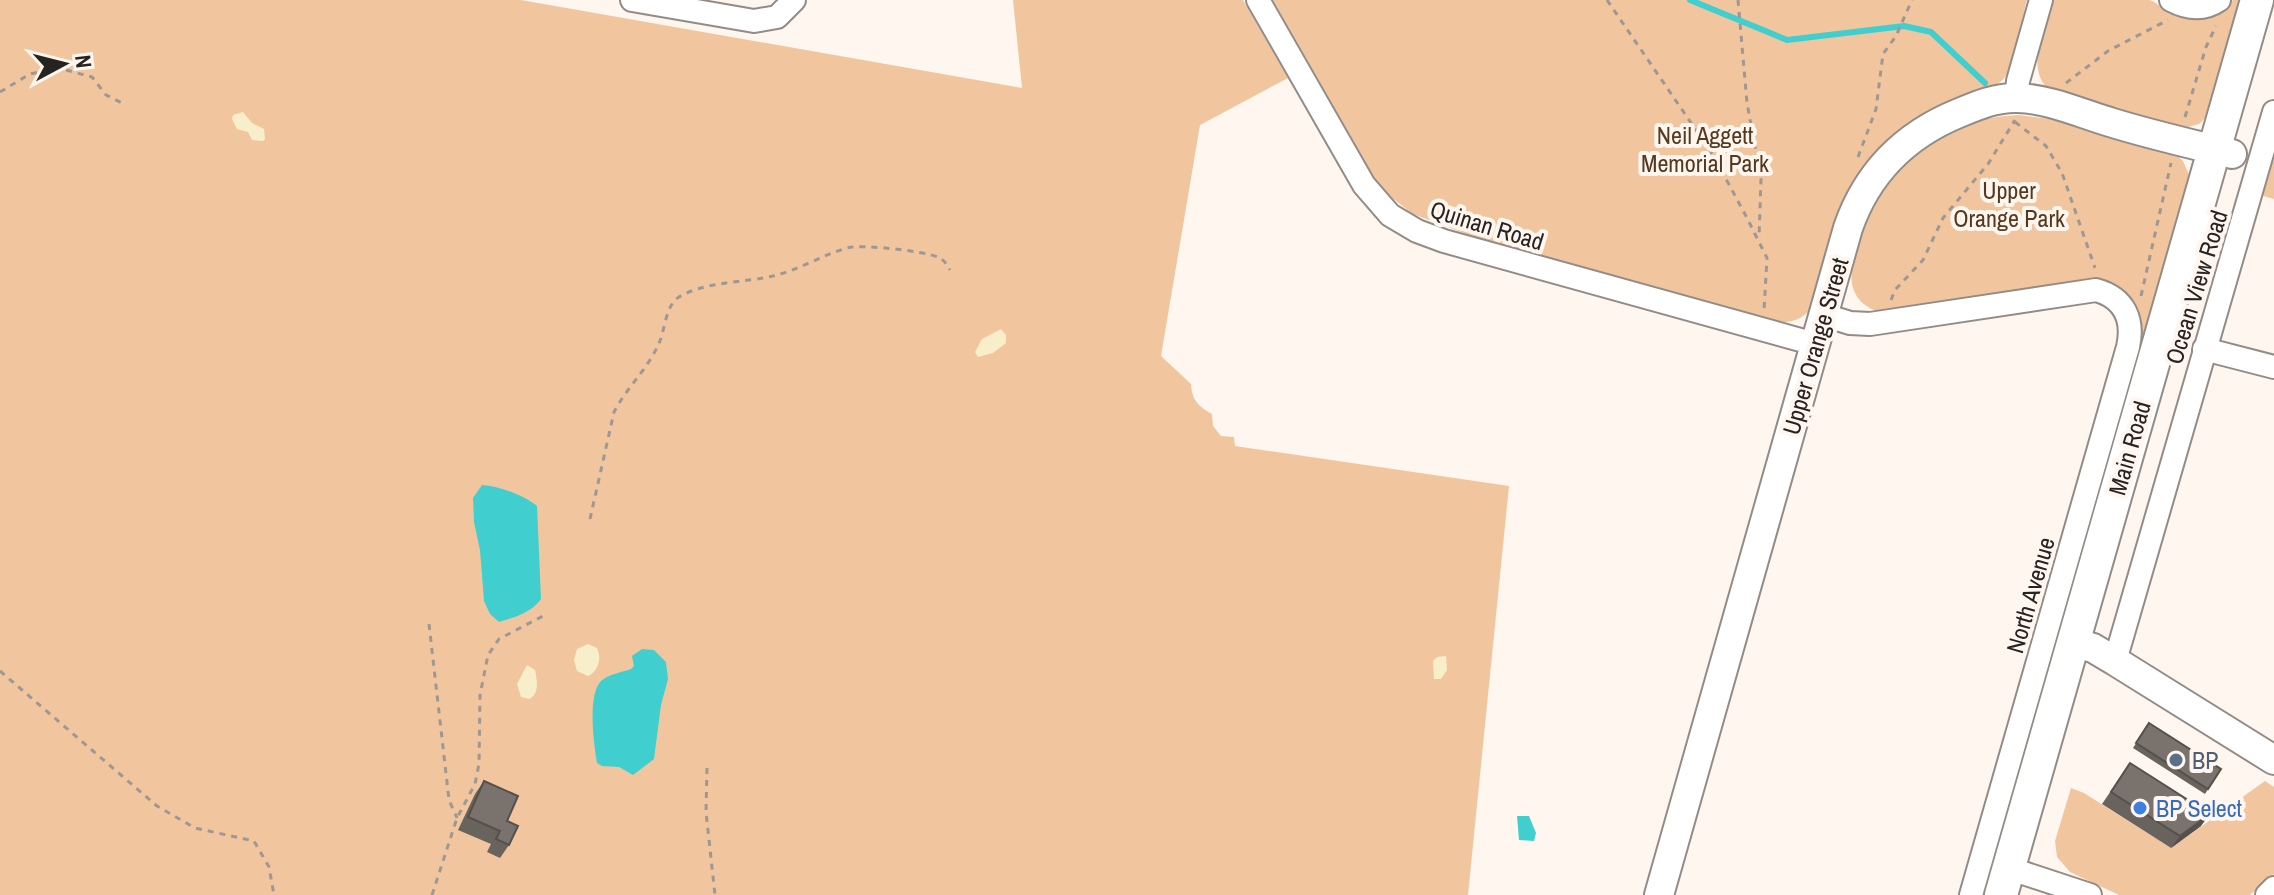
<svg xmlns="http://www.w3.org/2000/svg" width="2274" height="895" font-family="'Archivo Narrow',sans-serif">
<rect width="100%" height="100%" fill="#fef6ef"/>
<!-- green -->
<g fill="#f1c69f">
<path d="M0,0h521l501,88 -9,-88h230l45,78 -88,47 -39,231 30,28c1,16 7,22 21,30l1,12 8,10 13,1 1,9 274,40 -41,409h-1468z"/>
<path d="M1273,0h754c-6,22 -11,58 -22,77 -9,14 -50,22 -66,29 -23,10 -44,24 -60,43 -38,42 -49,104 -66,157 -9,12 -19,17 -35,16l-277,-75 -88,-33 -26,-20 -10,-12z"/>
<path d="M2054,0c27,0 70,0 95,0 7,1 13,9 21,13 20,10 48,3 63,-13h7l-29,112 -12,12 -15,4 -135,-38c-25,-23 -3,-63 5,-90z"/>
<path d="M2019,115l38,5 120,35 6,6 7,16 -45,161 -6,-1 -11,-40 -249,15c-12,-4 -22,-11 -26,-24 -9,-28 24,-98 44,-120 6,-7 16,-13 24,-19 32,-23 58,-32 98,-34z"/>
<path d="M2274,145v54l-14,-4z"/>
<path d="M2265,781l9,6v87l-24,21h-131l-49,-23 -13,-15 -2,-16 16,-53 13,5 87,55z"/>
</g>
<!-- sand -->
<g fill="#f8eec9">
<path d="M243,112l9,11 12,6 1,10 -2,2 -11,-1 -4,-8 -11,-3 -5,-10 1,-4z"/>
<path d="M1001,329l5,6v8l-13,10 -15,4 -3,-5 7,-13z"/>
<path d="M588,644l9,4c5,10 1,24 -9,28l-11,-5 -3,-11 3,-11z"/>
<path d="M1446,656l1,14 -6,9h-7l-1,-18 4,-4z"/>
<path d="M527,665l8,5c2,11 5,24 -6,29l-8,-2 -4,-13z"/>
</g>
<!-- water -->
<g fill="#41cecf">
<path d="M482,485c17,1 42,10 55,21l4,93c-10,14 -26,18 -42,23l-9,-8 -6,-13 -4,-51 -6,-28 -1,-24z"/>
<path d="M642,649l12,1 12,12 2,17 -7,26 -7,54 -21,16 -14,-8 -17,-1 -5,-3c-3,-19 -10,-67 4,-82 6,-6 21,-9 30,-12l3,-3 -2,-10z"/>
<path d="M1517,816h12l7,17 -2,8 -15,-1z"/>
</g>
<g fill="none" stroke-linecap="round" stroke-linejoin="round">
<!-- stream -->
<path stroke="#41cecf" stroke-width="6" d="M1690,0l97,40 117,-14 27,6 54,51"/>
<defs>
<g id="minor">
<path d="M632,0l122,21 23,-4 17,-17"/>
<path d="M1258,0l106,185 26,30 27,16 27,10 371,103"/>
<path d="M2171,0c17,9 32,11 48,0"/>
<path d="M2016,98l2,-17 23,-81"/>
<path d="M1824,315l26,8 20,1 226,-34c29,8 38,30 32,57l-157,548"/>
<path d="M2204,349l70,18"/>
<path d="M2115,661l159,-549"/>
<path d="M2008,868l82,27"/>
<path d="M2267,895l7,-7"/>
</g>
<g id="tertiary">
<path d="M2072,642l21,6 22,13 159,99"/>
<path d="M1659,895l189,-667c19,-55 57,-93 111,-115 19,-8 38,-16 59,-15 32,1 64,16 95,25 39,12 79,21 119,31"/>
</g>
<path id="secondary" d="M2001,895l256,-895"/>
</defs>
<!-- minor casing -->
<use href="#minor" stroke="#938c86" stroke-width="26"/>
<!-- tertiary casing -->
<use href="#tertiary" stroke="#938c86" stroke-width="32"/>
<!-- secondary casing -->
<use href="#secondary" stroke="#938c86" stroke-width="36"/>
<!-- path -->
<g stroke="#9d9893" stroke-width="3" stroke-dasharray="6 6" stroke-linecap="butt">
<path d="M1607,0l106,155 33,61 21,42 -3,52"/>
<path d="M1738,0l9,103 14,76 -2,59"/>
<path d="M2066,83l42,-32 60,-31"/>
<path d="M0,92l30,-18 29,-6 33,9 14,18 16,8"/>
<path d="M2185,117l21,-70 10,-21"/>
<path d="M2015,122l31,24 16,27 33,95"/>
<path d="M1858,157l18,-48 7,-55 13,-18 16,-36"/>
<path d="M2141,296l30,-133"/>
<path d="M1891,300l4,-10 28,-30 20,-42 45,-54 27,-44"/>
<path d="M590,519l24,-107c13,-25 35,-44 46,-71 5,-13 6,-36 19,-44 27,-16 64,-14 94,-21 26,-6 49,-21 74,-28 16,-4 76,3 91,9 6,3 9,7 12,13"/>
<path d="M429,624l20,176 8,18"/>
<path d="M0,671l157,135 38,22 59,13 15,26 5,28"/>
<path d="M707,768l-1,44 9,83"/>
<path d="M432,895l25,-77 18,-34 4,-20 1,-69 8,-40 11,-16 44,-23"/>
</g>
<!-- minor -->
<use href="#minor" stroke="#fff" stroke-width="22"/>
<!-- tertiary -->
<use href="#tertiary" stroke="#fff" stroke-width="28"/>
<!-- secondary -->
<use href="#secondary" stroke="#fff" stroke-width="32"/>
</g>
<!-- wall -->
<g fill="#69635e">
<path d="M2149,723l72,46 -16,25 -72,-46z"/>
<path d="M2130,763l71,63 -30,22 -69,-44z"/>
<path d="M484,781l25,64 -9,13 -13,-6 4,-8 -33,-14 17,-36z"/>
</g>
<!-- shaded-wall -->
<path fill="#55504c" d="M2210,814l-9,12 -30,22 9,-12z"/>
<!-- building -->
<g fill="#7a736d" stroke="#55504c" stroke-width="2">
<path d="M2149,723l72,46 -13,20 -72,-46z"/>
<path d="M2130,763l80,51 -30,22 -69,-44z"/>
<path d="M484,781l34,15 -11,25 11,5 -9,19 -13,-6 4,-8 -32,-14z"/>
</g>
<!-- markers -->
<circle fill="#5c6f8a" stroke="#fef6ef" stroke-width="3" cx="2176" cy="760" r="8"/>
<circle fill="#3f7fe0" stroke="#fef6ef" stroke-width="3" cx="2140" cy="808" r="8"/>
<g text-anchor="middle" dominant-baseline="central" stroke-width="8" stroke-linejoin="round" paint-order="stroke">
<!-- park labels -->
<g font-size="24" fill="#56391d" stroke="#fef6ef">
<text x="1705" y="135">Neil Aggett<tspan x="1705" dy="28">Memorial Park</tspan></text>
<text x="2009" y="190">Upper<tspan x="2009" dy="28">Orange Park</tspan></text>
</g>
<!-- street labels -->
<g font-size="24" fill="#262321" stroke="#fef6ef">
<text transform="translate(1487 225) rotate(17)">Quinan Road</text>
<text transform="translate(2196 287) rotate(-73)">Ocean View Road</text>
<text transform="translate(1815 346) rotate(-74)">Upper Orange Street</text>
<text transform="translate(2129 448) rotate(-74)">Main Road</text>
<text transform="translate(2030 595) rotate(-74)">North Avenue</text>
</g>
<!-- service labels -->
<g font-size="24" fill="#4e5e75" stroke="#fef6ef" text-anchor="start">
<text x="2192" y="760">BP</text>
</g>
<!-- shop labels -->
<g font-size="24" fill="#366cbe" stroke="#fef6ef" text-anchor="start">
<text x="2156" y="808">BP Select</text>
</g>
</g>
<!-- north arrow -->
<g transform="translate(64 64) rotate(83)" stroke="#fef6ef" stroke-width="6" paint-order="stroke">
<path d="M0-6L14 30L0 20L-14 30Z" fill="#262321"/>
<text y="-12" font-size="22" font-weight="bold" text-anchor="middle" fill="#262321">N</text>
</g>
</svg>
